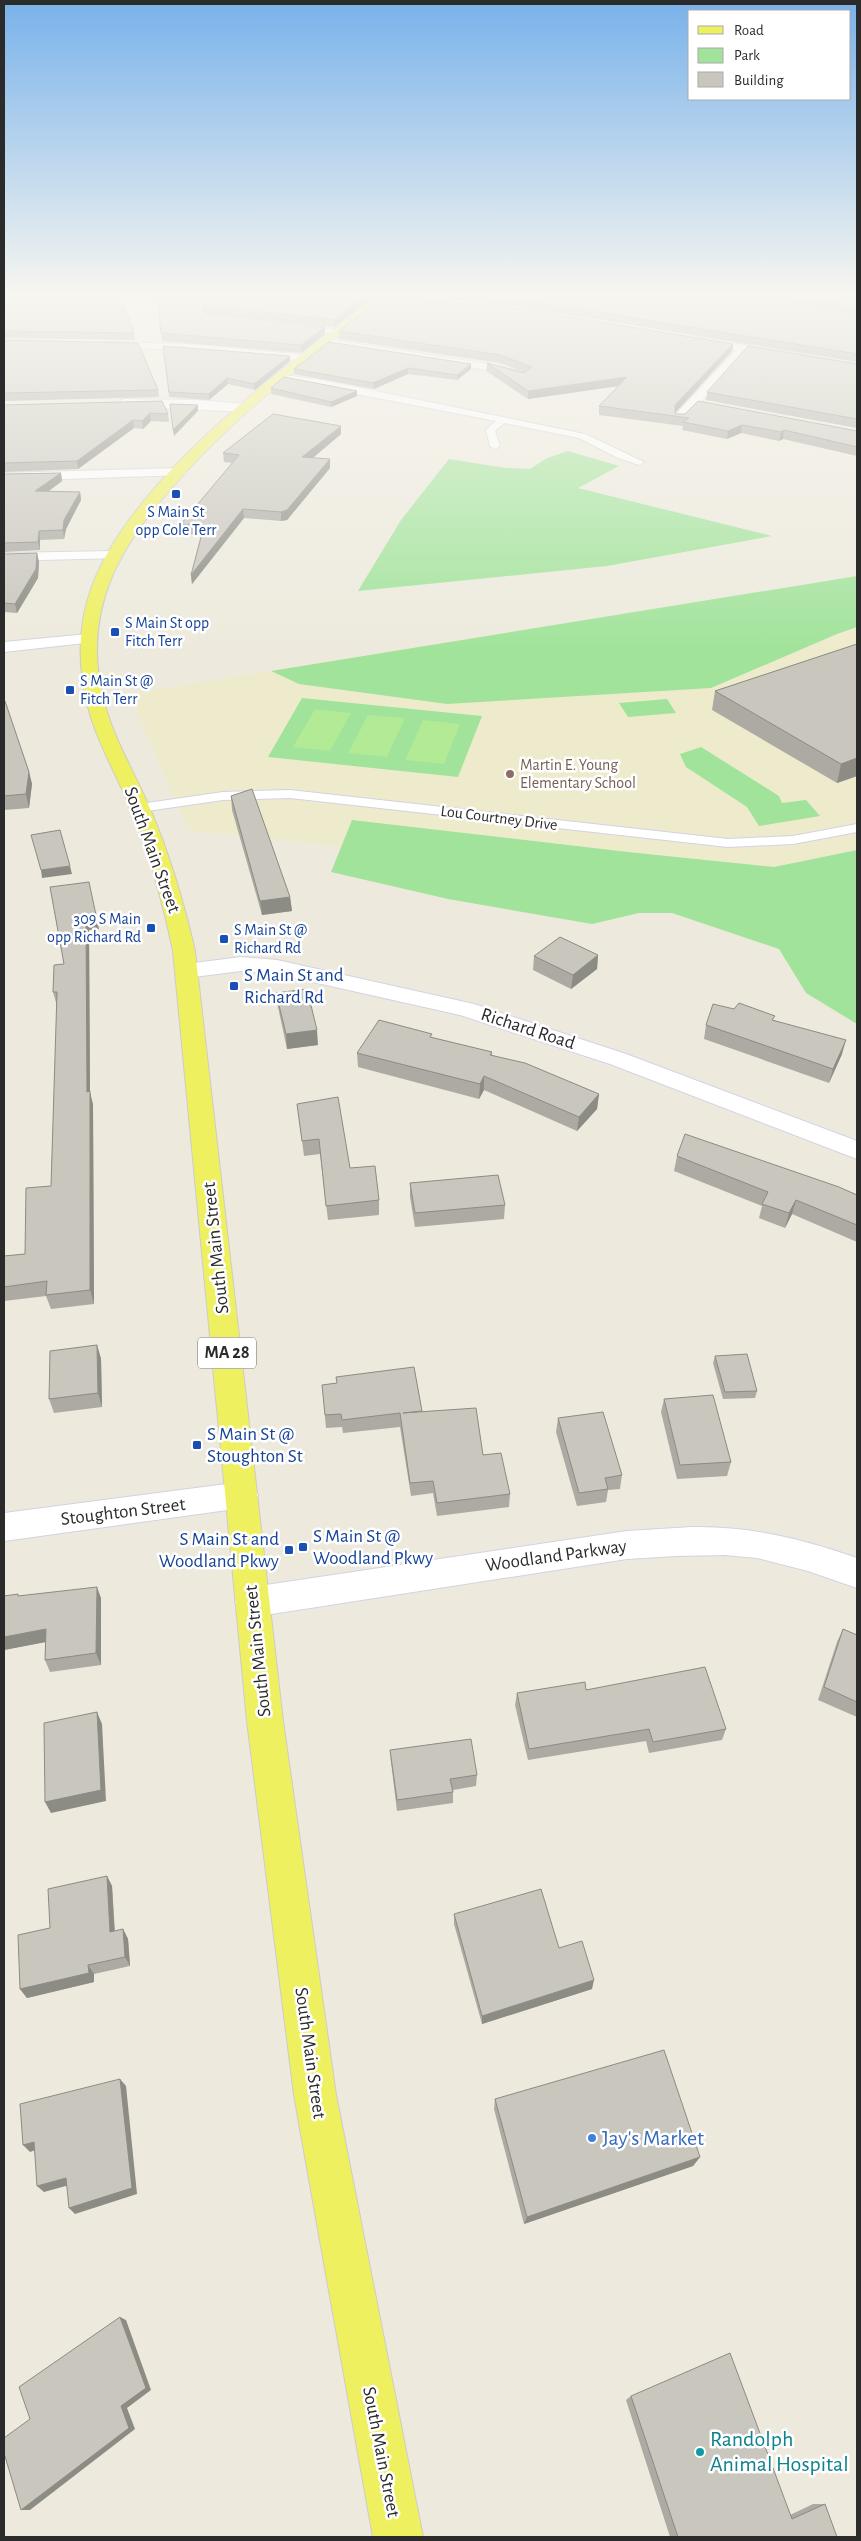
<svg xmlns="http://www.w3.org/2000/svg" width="861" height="2541" font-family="'Alegreya Sans',sans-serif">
<rect width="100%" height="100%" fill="#edeadd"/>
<!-- education -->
<path fill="#eeebcd" d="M857,576v388l-281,-91 -388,-43 -59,-136z"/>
<!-- green -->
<g fill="#a1e39a">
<path d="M568,451l51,15 -41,22 194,48 -165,30 -249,25 43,-71 48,-61 57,9 24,1 17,-11z"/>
<path d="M857,576v51l-20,7 -126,54 -264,16 -148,-20 -28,-13z"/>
<path d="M302,698l180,18 -24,61 -190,-20z"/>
<path d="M667,699l9,14 -48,4 -9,-14z"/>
<path d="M701,747l78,49 3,7 24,-3 14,16 -61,10 -12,-19 -61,-40 -6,-13z"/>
<path d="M352,820l276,32 146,15 83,-17v174l-51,-31 -27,-44 -107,-36h-33l-47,11 -144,-25 -117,-27z"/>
</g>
<!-- pitch -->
<g fill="#b2ea96">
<path d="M315,709l36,4 -21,38 -37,-4z"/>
<path d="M368,715l37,3 -18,39 -39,-4z"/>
<path d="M423,720l37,4 -16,40 -39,-4z"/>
</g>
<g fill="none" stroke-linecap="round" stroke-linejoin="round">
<defs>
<g id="lane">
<path d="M298,326l42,4 4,2 -4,2 -45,-4 -1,-2z"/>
<path d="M282,375l35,4 268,55 59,28 -5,3 -23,-8 -37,-19 -75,-15 -9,8 5,15 -5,3 -5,-3 -4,-16 10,-9 -217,-42 -1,-2z"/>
<path d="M290,790l438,49 65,-3 64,-12v8l-64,12 -65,3 -438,-49 -67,2 -83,12 -7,-4 7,-4 83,-12z"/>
</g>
<g id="street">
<path d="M857,300v7l-18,11 -9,-2z"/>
<path d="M696,337l161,27v6l-110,-18 -64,69h-8v-6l61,-65 -44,-8 -1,-2z"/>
<path d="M327,339l161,25 39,9 2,2 -6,3 -35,-8 -165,-26v-4z"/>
<path d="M103,342l84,2 120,11 6,3 -6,3 -120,-11 -88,-3v-4z"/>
<path d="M125,399l72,1 49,4 6,4 -6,4 -125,-6v-6z"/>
<path d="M179,468l7,4 -2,3 -180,6v-8z"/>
<path d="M113,551l7,4 -2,3 -114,3v-8z"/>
<path d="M88,634l8,5 -2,3 -90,10v-10z"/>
<path d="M241,957l36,3 197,44 152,50 231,87v18l-247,-95 -150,-49 -183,-41 -36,-3 -55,7 -8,-2 -3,-5 3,-5 8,-2z"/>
<path d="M692,1527c58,-1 111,12 165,31v30l-49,-17 -51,-13 -32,-3 -49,1 -49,3 -375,58 -12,-4 -5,-11 5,-11 12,-4 375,-56z"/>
</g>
<path id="secondary" d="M242,1482l11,3 5,10 -5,10 -11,3 -238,33v-28z"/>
<path id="primary" d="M378,297h12c-8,9 -19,15 -28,22 -17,13 -34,26 -51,39 -44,36 -88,73 -126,115 -63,68 -107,136 -80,232 10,37 31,70 46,106 19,45 33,92 44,140l88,770 53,374 87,442h-50l-79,-442 -47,-374 -74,-770c-10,-48 -23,-96 -42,-141 -14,-35 -35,-69 -44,-107 -9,-37 -9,-77 4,-114 39,-110 195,-224 287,-292z"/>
</defs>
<!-- lane casing -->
<use href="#lane" stroke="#d3d2e3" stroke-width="2"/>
<!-- street casing -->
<use href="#street" stroke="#d3d2e3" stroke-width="2"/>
<!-- secondary casing -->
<use href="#secondary" stroke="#d3d2e3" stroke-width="2"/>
<!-- primary casing -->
<use href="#primary" stroke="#ccc" stroke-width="2"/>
<!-- lane -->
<use href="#lane" fill="#fff" fill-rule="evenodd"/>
<!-- street -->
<use href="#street" fill="#fff" fill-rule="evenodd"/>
<!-- secondary -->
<use href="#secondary" fill="#fff" fill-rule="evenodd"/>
<!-- primary -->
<use href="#primary" fill="#eff05f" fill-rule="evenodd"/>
</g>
<!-- wall -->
<g fill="#acaaa3">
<path d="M4,297l130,36 1,7 -131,-2v2z"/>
<path d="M157,297h218l-41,30 -126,-14 -1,1 118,20 -24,19 -139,-12z"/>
<path d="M428,297h308l121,19v46l-335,-55z"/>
<path d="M752,297h105v18z"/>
<path d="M339,331l394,13 -1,7 -57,62v1l182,17v25l-74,-17 -4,2 -38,-8 -14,6 -45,-9 1,-4 -84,-11v-9l19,-20 -90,13 -42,-28 1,-8 37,9 -24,-9 -161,-24z"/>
<path d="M4,340l154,50 1,7 -155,4v1z"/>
<path d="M163,346l127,10v5l-35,29 -27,-6 -19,16 -40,-3z"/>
<path d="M471,364v5l-14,11 -49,-6 -34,15 -80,-15v-5z"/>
<path d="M857,364v64l-151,-28 1,-8z"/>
<path d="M271,388l86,3v5l-26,11 -60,-13z"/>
<path d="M4,405l164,9 1,8 -18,-1 -8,8 -9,-1 -56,41 -74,3z"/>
<path d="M341,434l-28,24 17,1v9l-43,52 -6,1 -37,-3 -52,66 -1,-9 10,-40 -19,-1 -1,-10 52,-61 -9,-1 -1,-9z"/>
<path d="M61,473l1,8 -14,10 32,1 1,8 -15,29 -2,10 -24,1v10l-36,2v-78z"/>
<path d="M4,554l35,8 -1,16 -21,35 -13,-1z"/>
<path d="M857,644v132l-20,7 -125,-73 3,-19z"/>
<path d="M4,702l25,70 3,12 -3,24 -25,2z"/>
<path d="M231,796l59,101 2,14 -30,4 -30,-105z"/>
<path d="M50,887l49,42 -10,1 1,162 3,13 1,199 -43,5 -5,-13 -42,5v-45l21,-2 26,-68 6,-180 -4,-14 11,-28z"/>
<path d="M598,955l-1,14 -26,20 -38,-19 1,-14z"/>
<path d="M276,993l42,52 -31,4 -9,-42z"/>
<path d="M774,1020l68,34 -13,29 -125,-44 2,-14z"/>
<path d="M432,1038l60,14v3l107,39 -2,15 -20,22 -93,-41 -5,9 -121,-32 -1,-14z"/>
<path d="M297,1104l53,64 29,32v15l-51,5 -8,-66 -16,2z"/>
<path d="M677,1156l180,39v47l-65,-28 -7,14 -26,-10 3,-12 -88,-35z"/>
<path d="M410,1183l95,22 -1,14 -89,8 -5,-30z"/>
<path d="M97,1345l4,14 1,48 -48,6 -5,-14z"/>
<path d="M715,1356l42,35 -2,7 -32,1 -10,-36z"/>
<path d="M414,1367l8,45 61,43 27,39 -1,13 -72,9 -4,-23 -22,3 -11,-69 -57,6 -1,-6 -16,1 -4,-43 15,-2z"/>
<path d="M664,1399l67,63 -4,14 -50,3 -16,-67z"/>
<path d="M558,1418l64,57 -2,14 -12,1 -2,12 -29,4 -21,-74z"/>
<path d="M4,1596l97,2v67l-51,7 -5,-12v-18l-41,8z"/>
<path d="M843,1629l14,6v82l-39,-17 19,-58z"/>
<path d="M586,1690l140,39 -4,11 -73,13 -3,-12 -118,19 -13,-55 2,-12z"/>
<path d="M390,1750l87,25 -1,11 -23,4v13l-56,8 -6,-49z"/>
<path d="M107,1876l5,10 3,45 8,-2 5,10 2,27 -36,8v8l-67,16 -7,-9 30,-61z"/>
<path d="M454,1914l105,34 33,41 -110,35 -28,-100z"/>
<path d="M495,2099l205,58 -7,9 -169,58 -30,-115z"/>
<path d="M631,2396l159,119 23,-11h12l12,33h-167l-44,-137z"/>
</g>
<!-- shaded-wall -->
<g fill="#8c8b84">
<path d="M365,297h10l-41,30v-7z"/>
<path d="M207,306l1,7 -6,3 -1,-7z"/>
<path d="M325,327v7l-24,19v-8z"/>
<path d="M733,344l-1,7 -58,63 1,-9z"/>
<path d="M290,356v5l-35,29 -1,-6z"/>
<path d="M471,364v5l-14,11v-5z"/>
<path d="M408,368v6l-34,15 -1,-6z"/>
<path d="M627,377l-1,8 -98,14v-8z"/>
<path d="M227,378l1,6 -19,16v-6z"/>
<path d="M357,391v5l-26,11v-5z"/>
<path d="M198,405v6l-24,25 -1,-6z"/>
<path d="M150,413l1,8 -8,8 -1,-8z"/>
<path d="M133,420l1,8 -56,41 -1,-8z"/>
<path d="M742,425l-1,8 -14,6 1,-8z"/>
<path d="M341,426v8l-38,32 -1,-9z"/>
<path d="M784,430l-1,9 -4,2 2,-9z"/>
<path d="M330,459v9l-43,52 -6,1v-9z"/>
<path d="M61,473l1,8 -25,19 -2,-9z"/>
<path d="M80,492l1,8 -15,29 -2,10 -1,-9 1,-10z"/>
<path d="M243,509l1,9 -52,66 -1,-9z"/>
<path d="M39,531l1,9v10l-2,-8z"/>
<path d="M37,553l2,9 -1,16 -21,35 -2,-9z"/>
<path d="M857,758v18l-20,7 4,-19z"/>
<path d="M29,772l3,12 -3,24 -3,-14z"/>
<path d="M70,866l2,8 -30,4 -1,-8z"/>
<path d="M290,897l2,14 -30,4 -2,-14z"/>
<path d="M96,915l3,14 -10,1 1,162 3,13 1,199 -4,-14 -3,-198 -1,-175z"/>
<path d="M598,955l-1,14 -26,20 2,-14z"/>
<path d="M317,1030l1,15 -31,4 -1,-15z"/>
<path d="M846,1040l-4,14 -13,29 4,-14z"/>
<path d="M484,1076v14l-5,9 1,-15z"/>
<path d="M599,1094l-2,15 -20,22 2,-14z"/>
<path d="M796,1200l-4,14 -7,14 4,-15z"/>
<path d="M97,1345l4,14 1,48 -4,-14z"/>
<path d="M97,1587l4,11v67l-5,-12z"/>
<path d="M46,1629l5,12 -47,9v-13z"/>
<path d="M97,1712l5,12 4,77 -55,12 -6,-11z"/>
<path d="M107,1876l5,10 3,55 -5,-9z"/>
<path d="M123,1929l5,10 2,27 -5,-9z"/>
<path d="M88,1965l6,9v8l-67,16 -7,-9z"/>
<path d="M594,1980l-2,9 -110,35v-8z"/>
<path d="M120,2079l6,7 11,108 -62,20 -6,-6z"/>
<path d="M34,2142l7,6 -11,4 -7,-7z"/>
<path d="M700,2157l-7,9 -169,58 3,-7z"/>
<path d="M66,2178l7,6 -29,8 -7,-6z"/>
<path d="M120,2317l6,3 25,70 -24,18 8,21 -105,81h-9l100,-104z"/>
</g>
<!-- building -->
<g fill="#c8c6bd" stroke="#8c8b84">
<path d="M4,297h116l14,36 -130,-2z"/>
<path d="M157,297h208l-31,23 -127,-14 -6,3 3,4 121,14 -24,18 -140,-12z"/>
<path d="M384,297h16l122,12 211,35 -58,61v9h10l13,-13 159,30v16l-73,-17 -3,2 -39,-7 -14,6 -45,-9 6,-4 -90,-12 28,-29 -99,14 -41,-28 37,10 8,-6 -32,-12 -161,-24z"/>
<path d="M498,297h238l121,19v38l-334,-54z"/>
<path d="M798,297h59v10z"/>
<path d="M4,340l134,3 20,47 -154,3z"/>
<path d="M329,342l142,22 -14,11 -49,-7 -35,15 -79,-14z"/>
<path d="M163,346l127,10 -36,28 -27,-6 -18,16 -40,-2z"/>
<path d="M748,346l109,18v55l-150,-27z"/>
<path d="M284,377l73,14 -26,11 -60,-14z"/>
<path d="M162,401l6,13 -18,-1 -8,8 -9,-1 -56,41 -73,2v-58z"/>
<path d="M170,404l28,1 -25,25z"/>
<path d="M273,414l68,12 -39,31 28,2 -43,51 -6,2 -38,-3 -52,66 13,-49 -23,-2 58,-69 -16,-2z"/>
<path d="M61,473l-26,18 45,1 -16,28 -1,10 -24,1 -1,11 -34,1v-69z"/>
<path d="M37,553l-1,16 -21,35 -11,-1v-49z"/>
<path d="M857,644v114l-16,6 -126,-73z"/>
<path d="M5,701l24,71 -3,22 -22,2v-94z"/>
<path d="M252,789l38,108 -30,4 -29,-105z"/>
<path d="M60,830l10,36 -29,4 -10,-35z"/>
<path d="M89,882l7,33 -10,2 1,175 3,-1v199l-44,5 1,-14 -43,6v-31l21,-2 1,-66 25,-2 6,-194h-4l1,-27 10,-1 -14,-77z"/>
<path d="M560,937l38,18 -25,20 -39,-19z"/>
<path d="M307,989l10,41 -31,4 -10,-41z"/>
<path d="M739,1003l36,13 -3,4 74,20 -13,29 -127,-44 7,-21 21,5z"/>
<path d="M379,1020l53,14 -2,3 62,15 -2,3 35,8 74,31 -20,23 -95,-41 -4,8 -123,-31z"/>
<path d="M338,1097l12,71 25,-2 4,34 -53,6 -7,-67 -17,2 -5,-37z"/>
<path d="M685,1134l154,53 18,8v30l-61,-25 -7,13 -27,-9 6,-12 -91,-36z"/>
<path d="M498,1175l7,30 -90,8 -5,-30z"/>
<path d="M97,1345l1,48 -49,6 1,-48z"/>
<path d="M747,1354l10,37 -32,1 -10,-36z"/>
<path d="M414,1367l8,44 -19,2 73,-5 7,47 18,-2 9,41 -73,9 -4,-22 -23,2 -10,-70 -58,7 -1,-6 -16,1 -3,-30 15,-2 -1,-6z"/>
<path d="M713,1395l18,67 -51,3 -16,-66z"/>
<path d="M603,1412l19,63 -17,3 3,11 -29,4 -21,-75z"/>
<path d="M97,1587l-1,66 -51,7 1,-31 -42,8v-41l14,-2v2z"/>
<path d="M843,1629l14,6v67l-33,-15z"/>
<path d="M705,1667l21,62 -73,13 -4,-13 -120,20 -12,-56 68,-11 1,8z"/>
<path d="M97,1712l4,78 -56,12 -1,-79z"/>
<path d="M471,1739l6,36 -27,4 3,13 -56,8 -7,-50z"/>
<path d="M107,1876l3,56 13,-3 2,28 -37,8 1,8 -69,16 -2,-54 32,-7 -2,-39z"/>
<path d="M541,1889l18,59 23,-7 12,39 -112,36 -28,-102z"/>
<path d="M664,2050l36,107 -173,60 -32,-118z"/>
<path d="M120,2079l12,109 -63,20 -3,-30 -29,8 -3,-44 -11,3 -3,-41z"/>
<path d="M120,2317l26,71 -25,18 8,22 -108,82 -17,-57v-15l26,-19 -11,-32z"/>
<path d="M730,2353l62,166 33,-15 12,33h-159l-47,-141z"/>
</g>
<!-- sky -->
<linearGradient id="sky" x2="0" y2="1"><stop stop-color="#78b2ea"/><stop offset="0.45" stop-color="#f7f6f0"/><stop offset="1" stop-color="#f7f6f0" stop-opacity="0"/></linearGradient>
<rect width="861" height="653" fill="url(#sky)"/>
<!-- markers -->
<g fill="#1a4fb4" stroke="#fff" stroke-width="2">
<rect x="171" y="489" width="10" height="10" rx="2.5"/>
<rect x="110" y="627" width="10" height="10" rx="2.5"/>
<rect x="65" y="685" width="10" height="10" rx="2.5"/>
<rect x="146" y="923" width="10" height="10" rx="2.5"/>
<rect x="219" y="934" width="10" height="10" rx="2.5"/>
<rect x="229" y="981" width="10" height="10" rx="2.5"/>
<rect x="192" y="1440" width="10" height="10" rx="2.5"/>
<rect x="298" y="1542" width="10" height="10" rx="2.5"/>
<rect x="284" y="1545" width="10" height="10" rx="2.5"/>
</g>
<circle fill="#8d6e63" stroke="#fff" stroke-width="2" cx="510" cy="774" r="5"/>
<circle fill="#3f7fe0" stroke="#fff" stroke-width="2" cx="592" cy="2138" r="5"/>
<circle fill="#0f9aa8" stroke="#fff" stroke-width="2" cx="700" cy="2452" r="5"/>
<g text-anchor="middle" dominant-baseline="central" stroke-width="5" stroke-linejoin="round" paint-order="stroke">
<!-- far-transit labels -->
<g font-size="16" fill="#164399" stroke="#fff" text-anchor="start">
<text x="176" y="512" text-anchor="middle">S Main St<tspan x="176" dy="18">opp Cole Terr</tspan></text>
<text x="125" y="623">S Main St opp<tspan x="125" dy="18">Fitch Terr</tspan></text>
<text x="80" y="681">S Main St @<tspan x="80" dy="18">Fitch Terr</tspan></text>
<text x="141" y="919" text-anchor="end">309 S Main<tspan x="141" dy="18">opp Richard Rd</tspan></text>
<text x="234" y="930">S Main St @<tspan x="234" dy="18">Richard Rd</tspan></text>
</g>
<!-- far-education labels -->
<g font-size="16" fill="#785e54" stroke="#fff" text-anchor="start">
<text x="520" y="765">Martin E. Young<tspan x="520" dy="18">Elementary School</tspan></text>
</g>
<!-- far-street labels -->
<g font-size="16" fill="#2b2b2b" stroke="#fff">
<text transform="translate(499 818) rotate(7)">Lou Courtney Drive</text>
</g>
<!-- shield labels -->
<rect fill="#fff" stroke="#6b6b6b" stroke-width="1" x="198" y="1337.5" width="58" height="31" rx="4"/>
<g font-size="18" font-weight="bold" fill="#2b2b2b">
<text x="227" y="1353">MA 28</text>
</g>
<!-- street labels -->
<g font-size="19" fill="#2b2b2b" stroke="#fff">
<text transform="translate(152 850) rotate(70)">South Main Street</text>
<text transform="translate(528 1029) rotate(18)">Richard Road</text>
<text transform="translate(216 1248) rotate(-96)">South Main Street</text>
<text transform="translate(123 1512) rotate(-7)">Stoughton Street</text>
<text transform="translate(556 1556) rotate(-8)">Woodland Parkway</text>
<text transform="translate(258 1651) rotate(-96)">South Main Street</text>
<text transform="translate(310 2053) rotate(82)">South Main Street</text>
<text transform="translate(381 2452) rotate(79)">South Main Street</text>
</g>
<!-- transit labels -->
<g font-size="19" fill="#164399" stroke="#fff" text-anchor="start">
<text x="244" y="975">S Main St and<tspan x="244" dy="22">Richard Rd</tspan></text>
<text x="207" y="1434">S Main St @<tspan x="207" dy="22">Stoughton St</tspan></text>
<text x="313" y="1536">S Main St @<tspan x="313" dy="22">Woodland Pkwy</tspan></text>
<text x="279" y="1539" text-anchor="end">S Main St and<tspan x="279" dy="22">Woodland Pkwy</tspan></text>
</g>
<!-- near-shop labels -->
<g font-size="22" fill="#366cbe" stroke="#fff" text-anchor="start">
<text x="602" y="2138">Jay's Market</text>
</g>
<!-- near-culture labels -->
<g font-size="22" fill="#0d838f" stroke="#fff" text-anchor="start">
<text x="710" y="2439">Randolph<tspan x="710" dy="25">Animal Hospital</tspan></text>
</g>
</g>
<!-- border -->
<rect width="861" height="2541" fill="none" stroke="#2b2b2b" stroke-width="10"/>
<!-- legend -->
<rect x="688" y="10" width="162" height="90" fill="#ffffff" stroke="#aaaaaa"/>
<rect x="698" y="26" width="25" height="8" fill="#eff05f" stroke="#aaaaaa"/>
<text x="734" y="35" font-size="15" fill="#2b2b2b">Road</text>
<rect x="698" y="48" width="25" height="15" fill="#a1e39a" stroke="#aaaaaa"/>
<text x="734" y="60" font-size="15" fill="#2b2b2b">Park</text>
<rect x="698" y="72" width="25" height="15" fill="#c8c6bd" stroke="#aaaaaa"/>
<text x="734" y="85" font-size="15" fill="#2b2b2b">Building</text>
</svg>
